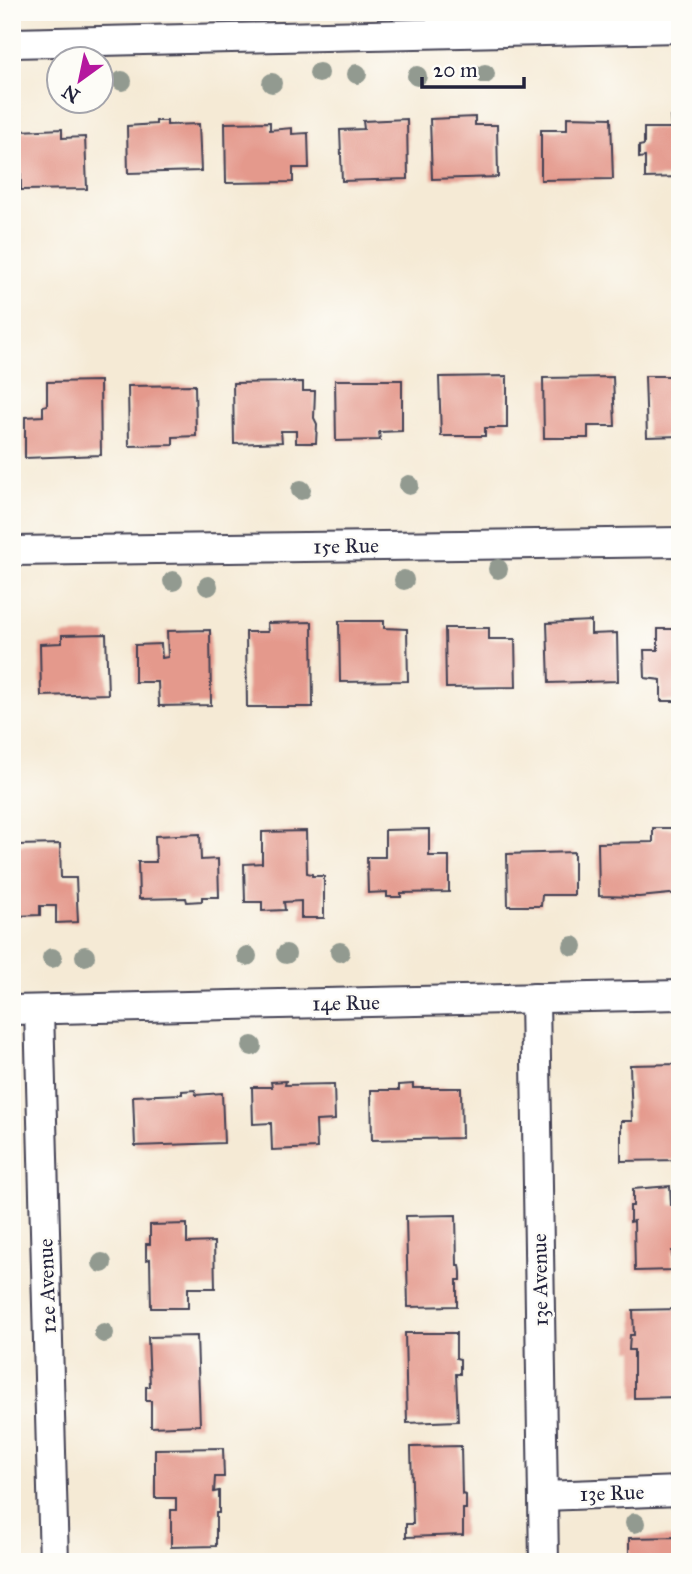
<svg xmlns="http://www.w3.org/2000/svg" width="692" height="1574" font-family="'IM FELL Great Primer',serif">
<rect width="100%" height="100%" fill="#fdfcf7"/>
<filter id="ink" filterUnits="userSpaceOnUse"><feTurbulence type="fractalNoise" baseFrequency=".0143" numOctaves="2"/><feDisplacementMap in="SourceGraphic" scale="14" xChannelSelector="R" yChannelSelector="G"/><feConvolveMatrix kernelMatrix="1 2 1 2 8 2 1 2 1" color-interpolation-filters="sRGB"/></filter>
<filter id="wash" filterUnits="userSpaceOnUse"><feTurbulence type="fractalNoise" baseFrequency=".00686" numOctaves="4" result="noise"/><feDisplacementMap in="SourceGraphic" scale="28" xChannelSelector="R" yChannelSelector="G"/><feGaussianBlur stdDeviation="1.57" result="paint"/><feColorMatrix in="noise" values="0 0 0 0 0 0 0 0 0 0 0 0 0 0 0 0 0 1.4 0 .05"/><feComposite in="paint" operator="in"/></filter>
<g filter="url(#wash)">
<rect width="100%" height="100%" fill="#f5ead5"/>
<g id="blocks">
<!-- building -->
<g fill="#e4998c">
<path d="M475,117v8h22l1,52 -66,2 -2,-60z"/>
<path d="M567,117l44,1 2,61 -72,1v-50h26z"/>
<path d="M670,117h10v60l-35,1v-21l-6,1v-12l5,-1v-17h27z"/>
<path d="M407,119l1,60 -66,2 -2,-51 24,-1 -1,-8z"/>
<path d="M156,121h11v4l32,-1 2,47 -73,2 -1,-47 29,-2z"/>
<path d="M270,122v8l22,-2v6l16,-1 1,35h-16v14l-67,1 -1,-60z"/>
<path d="M62,129v9l23,-1 2,52 -66,1 -1,-59z"/>
<path d="M507,376v52h-22v8h-44l-2,-59z"/>
<path d="M645,376h35v60l-33,1z"/>
<path d="M613,377l2,49h-27v12h-44l-1,-60z"/>
<path d="M335,380h67v51l-23,1 1,8 -44,1z"/>
<path d="M100,381l1,74 -76,3v-41l18,-1v-10l4,-1v-23z"/>
<path d="M303,382v9h12l-1,27 3,6 -1,19h-20v-12h-15l1,11 -48,2 -1,-61z"/>
<path d="M195,385l1,51 -23,1v8l-44,1 -1,-60z"/>
<path d="M339,621h45v7l23,1 1,52 -68,1z"/>
<path d="M591,621v13l26,-1 1,48 -69,2 -2,-60z"/>
<path d="M312,622l1,85h-66l-1,-75h22l-1,-9z"/>
<path d="M445,628h44v11h26l1,48 -70,1z"/>
<path d="M658,629h22v72h-19v-21l-16,-2 -1,-28h14z"/>
<path d="M210,630l1,75 -52,1 -1,-24h-23v-37l26,-1 1,14 6,-1 -1,-26z"/>
<path d="M106,634l2,60 -67,2 -1,-52 22,-1v-8z"/>
<path d="M653,828h27v65l-41,4 -40,-1 -1,-53 55,-1z"/>
<path d="M429,829v27h20v36l-48,1v4h-14v-5l-19,1 -1,-36h18v-27z"/>
<path d="M306,831l1,42 5,1v2h12v42h-23v-17l-17,1 1,8 -23,1v-9h-17l-1,-38 18,-1v-31z"/>
<path d="M200,834l1,26 17,-1 1,38h-17v4l-15,1 -1,-4 -47,1 -1,-37h18l-1,-26z"/>
<path d="M60,844l1,34h15l2,44 -22,1v-17h-16v9l-25,1v-9h-3v-36h5v-26z"/>
<path d="M574,852v43h-32l-1,11h-33l-1,-52z"/>
<path d="M680,1064v96l-59,1v-40h11l-2,-56z"/>
<path d="M286,1081l-1,4 49,-1 1,36 -19,1 1,27 -45,2 -1,-27 -18,1 -1,-37h20l-1,-5z"/>
<path d="M413,1084v4h48l1,50 -90,2 -1,-50h28v-5z"/>
<path d="M195,1090l1,5 26,-2 2,50 -89,3 -2,-50 49,-2v-3z"/>
<path d="M670,1186l1,19h9v46h-8l1,19 -38,1 -1,-50 -4,1v-16h3v-17z"/>
<path d="M456,1215l1,50h3l1,7v8h-4v26l-49,1 -2,-91z"/>
<path d="M187,1224v19l27,-1 1,46h-27v20h-37l-1,-49 -4,1v-16h4v-19z"/>
<path d="M680,1309v88l-46,1v-48h-5l1,-15h4l-1,-25z"/>
<path d="M405,1333h51v25l4,1v15h-4l2,47 -51,2z"/>
<path d="M197,1336l3,89 -49,2v-26h-5v-14h4l-2,-50z"/>
<path d="M461,1446l1,48 4,1v14h-3v26l-57,2v-13h7l-2,-77z"/>
<path d="M223,1448l1,29h-9l-1,15 5,-1v22h-3v33l-45,1v-37h5v-12h-21v-49z"/>
<path d="M680,1537v25h-51v-24z"/>
</g>
</g>
</g>
<g filter="url(#ink)">
<use href="#blocks" fill-opacity="0" stroke="#424052" stroke-width="2"/>
<g fill="none" stroke-linecap="round" stroke-linejoin="round">
<defs>
<g id="minor">
<path d="M12,43l668,-15"/>
<path d="M12,551l668,-9"/>
<path d="M535,998l9,564"/>
<path d="M12,1010l668,-15"/>
<path d="M39,1010l15,552"/>
<path d="M543,1496l137,-5"/>
</g>
</defs>
<!-- minor casing -->
<use href="#minor" stroke="#424052" stroke-width="32"/>
<!-- minor -->
<use href="#minor" stroke="#fff" stroke-width="28"/>
</g>
<!-- trees -->
<g fill="#929a90">
<circle cx="319" cy="73" r="10"/>
<circle cx="357" cy="74" r="10"/>
<circle cx="485" cy="74" r="10"/>
<circle cx="417" cy="76" r="10"/>
<circle cx="122" cy="81" r="10"/>
<circle cx="272" cy="83" r="10"/>
<circle cx="409" cy="485" r="10"/>
<circle cx="301" cy="490" r="10"/>
<circle cx="498" cy="569" r="10"/>
<circle cx="404" cy="580" r="10"/>
<circle cx="173" cy="581" r="10"/>
<circle cx="208" cy="586" r="10"/>
<circle cx="573" cy="946" r="10"/>
<circle cx="340" cy="952" r="10"/>
<circle cx="286" cy="954" r="10"/>
<circle cx="85" cy="956" r="10"/>
<circle cx="247" cy="956" r="10"/>
<circle cx="52" cy="958" r="10"/>
<circle cx="252" cy="1046" r="10"/>
<circle cx="102" cy="1263" r="10"/>
<circle cx="104" cy="1333" r="10"/>
<circle cx="635" cy="1523" r="10"/>
</g>
</g>
<g text-anchor="middle" dominant-baseline="central" stroke-width="5" stroke-linejoin="round" paint-order="stroke">
<!-- street labels -->
<g font-size="21" fill="#22223b" stroke="#fdfcf7">
<text transform="translate(346 546) rotate(-1)">15e Rue</text>
<text transform="translate(346 1003) rotate(-1)">14e Rue</text>
<text transform="translate(540 1280) rotate(-91)">13e Avenue</text>
<text transform="translate(47 1286) rotate(-92)">12e Avenue</text>
<text transform="translate(612 1493) rotate(-2)">13e Rue</text>
</g>
</g>
<!-- margin -->
<rect width="692" height="1574" fill="none" stroke="#fdfcf7" stroke-width="42"/>
<!-- north arrow -->
<g transform="translate(80 80) rotate(213)"><circle r="33" fill="#fdfcf7" stroke="#a5a5ac" stroke-width="2"/>
<path d="M0-5L12 26L0 18L-12 26Z" fill="#b5179e"/>
<text y="-10" font-size="19" font-weight="bold" text-anchor="middle" fill="#22223b">N</text>
</g>
<!-- scale -->
<path d="M422 77v10h102v-10" fill="none" stroke="#22223b" stroke-width="3.5"/>
<text x="433" y="77" font-size="21" fill="#22223b" stroke="#fdfcf7" stroke-width="5" paint-order="stroke">20 m</text>
</svg>
